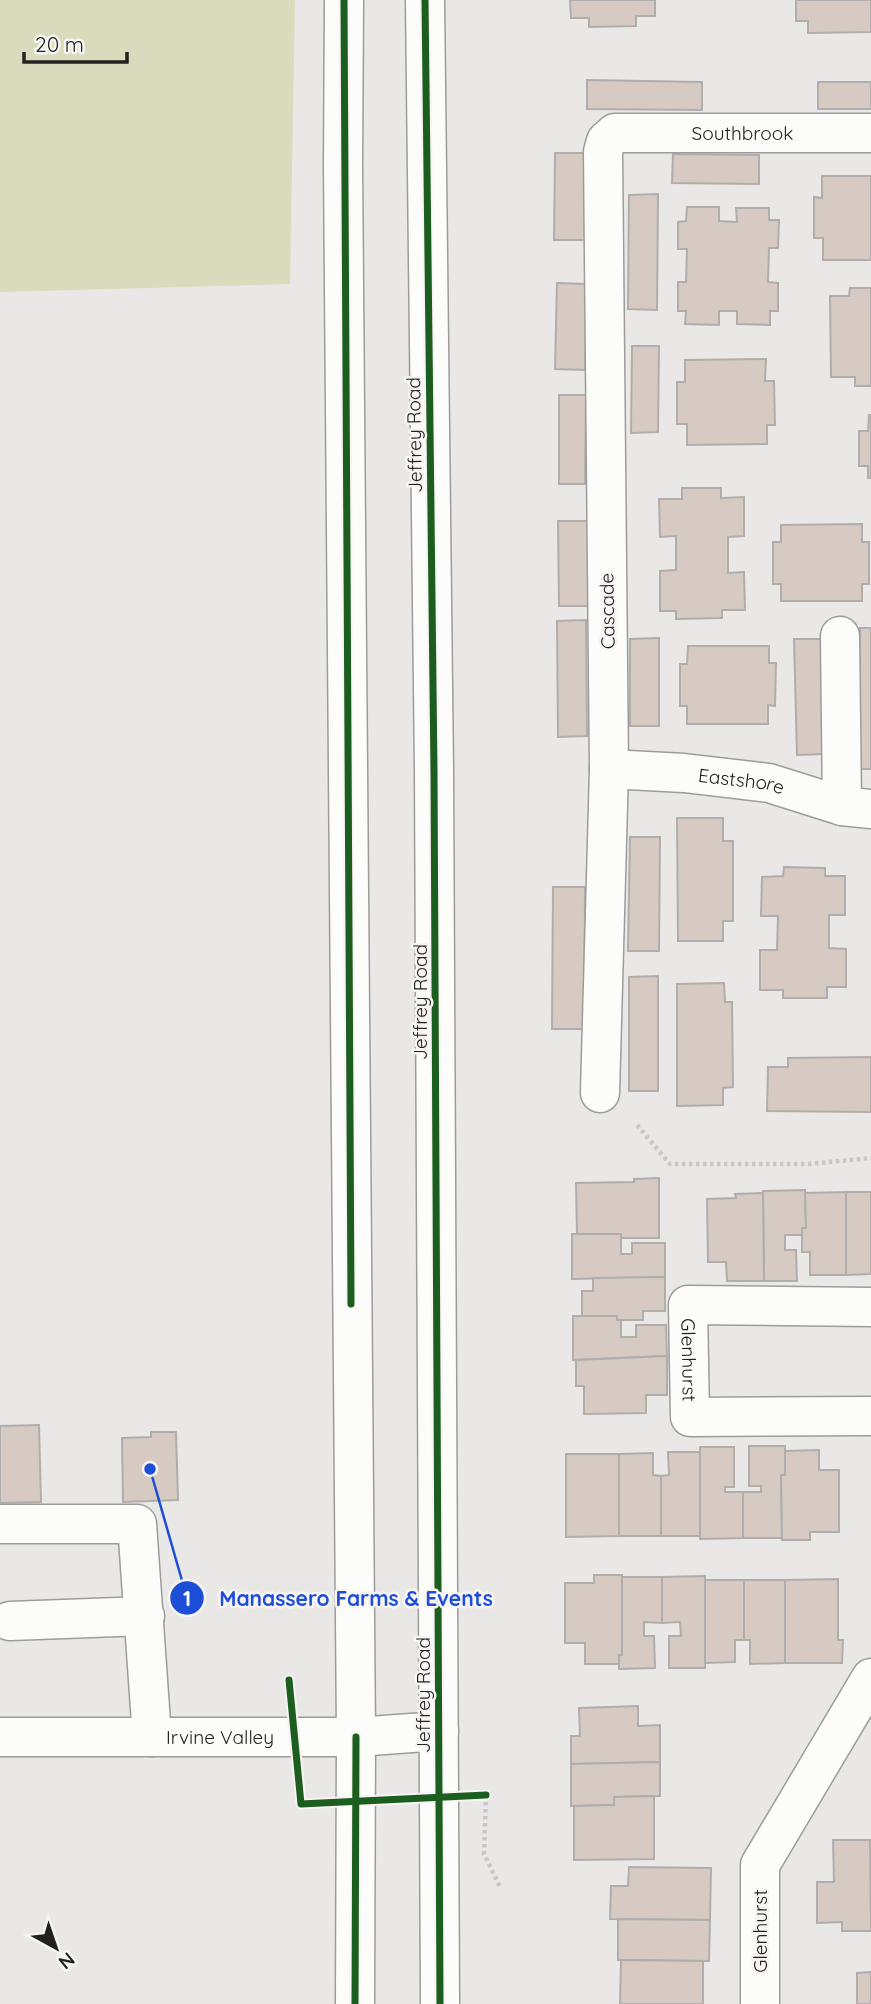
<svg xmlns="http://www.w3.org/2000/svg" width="871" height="2004" font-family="Quicksand,sans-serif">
<rect width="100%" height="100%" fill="#eae8e6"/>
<!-- green -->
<path fill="#d9dbbd" d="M0,0h295l-5,284 -290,8z"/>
<!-- building -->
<g fill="#d7cac3" stroke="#afaead" stroke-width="2">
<path d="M570,0h85v16h-19v10l-47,1v-9h-18z"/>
<path d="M796,0h75v32l-63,1v-12h-12z"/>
<path d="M587,80l115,2v28l-115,-1z"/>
<rect x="818" y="82" width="53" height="27"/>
<path d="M555,153h31v87h-32z"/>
<path d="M673,154l86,1v29l-87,-1z"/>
<path d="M822,176h49v84h-48v-22h-9v-41l8,1z"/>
<path d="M658,194l-1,116 -29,-1 1,-114z"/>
<path d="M687,207h32v14l18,1 -1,-14h33v12h10l-1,28h-9l-1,34 10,1v28h-8v14l-33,-1v-13h-18v14l-34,-1 1,-13h-8v-29h8l1,-33h-9v-27l8,-1z"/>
<path d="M557,283l30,1 -2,86 -30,-1z"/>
<path d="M850,288h21v98h-16v-9h-24l-1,-81h19z"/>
<path d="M632,346h27l-1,86 -27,1z"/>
<path d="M766,359l-1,22h9l1,44h-8v19l-80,1v-21h-10v-42h8v-22z"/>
<path d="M559,395h27l-1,89h-26z"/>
<path d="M869,415h2v63h-3v-12h-9v-35h9z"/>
<path d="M682,488h39v10l23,-1v39l-16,1v36l16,-1 1,38h-23v8l-46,1v-8h-16v-40l16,-1v-34l-16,1 -1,-38h23z"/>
<path d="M558,521h31v85h-30z"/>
<path d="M862,524v18h7v42h-7v17h-81v-17h-8v-42h8v-17z"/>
<path d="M586,620l1,116 -29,1 -1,-116z"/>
<path d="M860,628h11v141h-12z"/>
<path d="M659,638v88h-29v-87z"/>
<path d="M794,639h28l3,115 -28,1z"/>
<path d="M688,646h81v17h7l-1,43 -7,-1v19h-81v-18h-7v-42h7z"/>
<path d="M677,818h46v23h10v80h-10v20h-45z"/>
<path d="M630,837h30l-1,114h-31z"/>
<path d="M784,867l41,1v8h20v39h-16v33l17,1v38h-19v11h-44v-8h-23v-40h17l1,-34h-17l1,-39 21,-1z"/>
<path d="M553,887h32l-1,142h-32z"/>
<path d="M658,976v115h-29v-114z"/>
<path d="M724,983l1,19h7l1,85 -10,1v17l-46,1v-122z"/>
<path d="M871,1057v55l-104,-1 1,-44h20v-9z"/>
<path d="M659,1178v60h-38v-4h-44l-1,-51 58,-1v-3z"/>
<path d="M805,1190l1,38h-4v7h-17v15h11l1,31h-33l-1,-90z"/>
<path d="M846,1192h25v82l-25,1z"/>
<path d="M846,1192v83h-36v-23h-8v-24h4l-1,-35z"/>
<path d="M763,1193l1,88h-37l-1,-19h-18l-1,-63 29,-1 -1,-4z"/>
<path d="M572,1234h49v20h11v-11h33v34l-93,2z"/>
<path d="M665,1277v34h-22v9h-26v-4l-35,1v-26h11v-13z"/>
<path d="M573,1316h44v4h4v17h15v-12h30l1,31 -94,4z"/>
<path d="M667,1356v39h-21v18l-62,1v-28h-8v-26z"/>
<path d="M39,1425l2,77 -41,1v-77z"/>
<path d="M151,1432h25l2,68 -55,2 -1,-64 29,-1z"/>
<path d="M749,1446h36v29h-4l1,63h-39v-46h18v-6h-12z"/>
<path d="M700,1447h34v40h-9v5h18v46l-43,1z"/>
<path d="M819,1450v20h20v62h-29v8h-28l-1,-65h4v-24z"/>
<path d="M668,1452h32v84h-39v-60l8,-1z"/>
<path d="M653,1453v22l8,1v60h-42v-82z"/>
<path d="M566,1454h53v82l-53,1z"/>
<path d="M594,1575h28v80h-3v9h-34v-21h-20v-60h29z"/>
<path d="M705,1576v92h-36v-32h12l-1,-14 -18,1v-46z"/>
<path d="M622,1577h40v46l-18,-1v14h10l1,32 -36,1v-14h3z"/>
<path d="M838,1579v61h5l-1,23h-57v-83z"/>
<path d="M705,1580h39v60h-9v22l-30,1z"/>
<path d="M744,1580h41v83l-35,1v-24h-6z"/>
<path d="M638,1706v20l22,-1v37l-89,2v-28h9l-1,-28z"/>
<path d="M660,1762v34l-46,1v8l-43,1v-42z"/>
<path d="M654,1796v63l-80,1v-54l40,-1v-8z"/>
<path d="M833,1840h37l1,91h-29v-9l-25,1v-41h17z"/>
<path d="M629,1867l82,1 -1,52 -100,-1 1,-33h17z"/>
<path d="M618,1919l92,1 -1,41 -91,-1z"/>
<path d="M621,1960l82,1v43h-83z"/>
<path d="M871,1972v32h-14v-31z"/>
</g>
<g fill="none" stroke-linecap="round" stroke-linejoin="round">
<defs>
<g id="minor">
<path d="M840,636l2,170"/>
<path id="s1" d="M609,769l75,4 85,10 73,23 29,3"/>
<path id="s2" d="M600,1093l9,-324 -6,-617 3,-11 9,-8h256"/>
<path id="s3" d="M871,1307l-183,-2 2,112 181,-1"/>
<path d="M0,1524h137l15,213"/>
<path d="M10,1621l135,-5"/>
<path id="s4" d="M0,1737h356l83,-6"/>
<path d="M760,2004v-139l111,-187"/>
</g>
<g id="major">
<path d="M344,0l-1,165 13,1572 -1,267"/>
<path d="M425,0l9,772 6,1232"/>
</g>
</defs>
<!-- minor casing -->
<use href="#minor" stroke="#9e9c9b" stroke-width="41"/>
<!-- major casing -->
<use href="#major" stroke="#9e9c9b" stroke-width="41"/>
<!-- path -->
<g stroke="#c8c7c7" stroke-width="4.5" stroke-dasharray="3.5 3.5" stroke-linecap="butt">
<path d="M637,1125l33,39h139l62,-6"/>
<path d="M486,1795l-2,59 16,33"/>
</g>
<!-- minor -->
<use href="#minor" stroke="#fcfcfb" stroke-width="38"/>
<!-- major -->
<use href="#major" stroke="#fcfcfb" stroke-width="38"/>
<defs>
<g id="cycleway">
<path d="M344,0l7,1304"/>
<path d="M425,0l9,772 6,1232"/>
<path d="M289,1680l12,124 185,-9"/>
<path d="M355,2004l1,-267"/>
</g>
</defs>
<!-- cycleway casing -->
<use href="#cycleway" stroke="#f8f4f2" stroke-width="11"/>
<!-- cycleway -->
<use href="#cycleway" stroke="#1b5e20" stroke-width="7"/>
</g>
<g text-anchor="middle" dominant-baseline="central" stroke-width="5" stroke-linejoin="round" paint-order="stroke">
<!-- street labels -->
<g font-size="19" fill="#232120" stroke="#f8f4f2">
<text stroke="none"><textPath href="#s2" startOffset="1092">Southbrook</textPath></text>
<text transform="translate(414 435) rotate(-91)">Jeffrey Road</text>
<text transform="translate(607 611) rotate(-91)">Cascade</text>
<text stroke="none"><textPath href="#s1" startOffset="133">Eastshore</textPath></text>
<text transform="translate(420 1002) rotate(-90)">Jeffrey Road</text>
<text stroke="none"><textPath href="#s3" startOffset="238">Glenhurst</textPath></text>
<text transform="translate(423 1695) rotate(-90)">Jeffrey Road</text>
<text stroke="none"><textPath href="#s4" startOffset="220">Irvine Valley</textPath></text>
<text transform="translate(760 1931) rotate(-90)">Glenhurst</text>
</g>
</g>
<!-- callouts -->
<path fill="none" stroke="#1d4ed8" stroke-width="2.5" d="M150 1469L187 1598"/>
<g fill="#1d4ed8" stroke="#f8f4f2" stroke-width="2.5">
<circle cx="150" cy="1469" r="7"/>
<circle cx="187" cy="1598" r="18"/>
</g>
<g font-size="21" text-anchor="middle" font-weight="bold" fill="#fff">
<text x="187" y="1606">1</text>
</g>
<g font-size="21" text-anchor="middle" font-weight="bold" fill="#1d4ed8" stroke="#f8f4f2" stroke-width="5" stroke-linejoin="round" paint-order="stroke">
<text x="356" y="1606">Manassero Farms &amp; Events</text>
</g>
<!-- north arrow -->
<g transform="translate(56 1948) rotate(140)" stroke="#f8f4f2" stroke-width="5" paint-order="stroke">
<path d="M0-5L12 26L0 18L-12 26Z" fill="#232120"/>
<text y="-10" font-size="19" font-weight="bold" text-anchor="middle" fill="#232120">N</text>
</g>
<!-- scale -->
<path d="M24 52v10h103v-10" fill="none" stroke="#232120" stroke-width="3.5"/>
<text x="35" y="52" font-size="21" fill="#232120" stroke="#f8f4f2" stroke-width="5" paint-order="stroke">20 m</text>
</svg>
